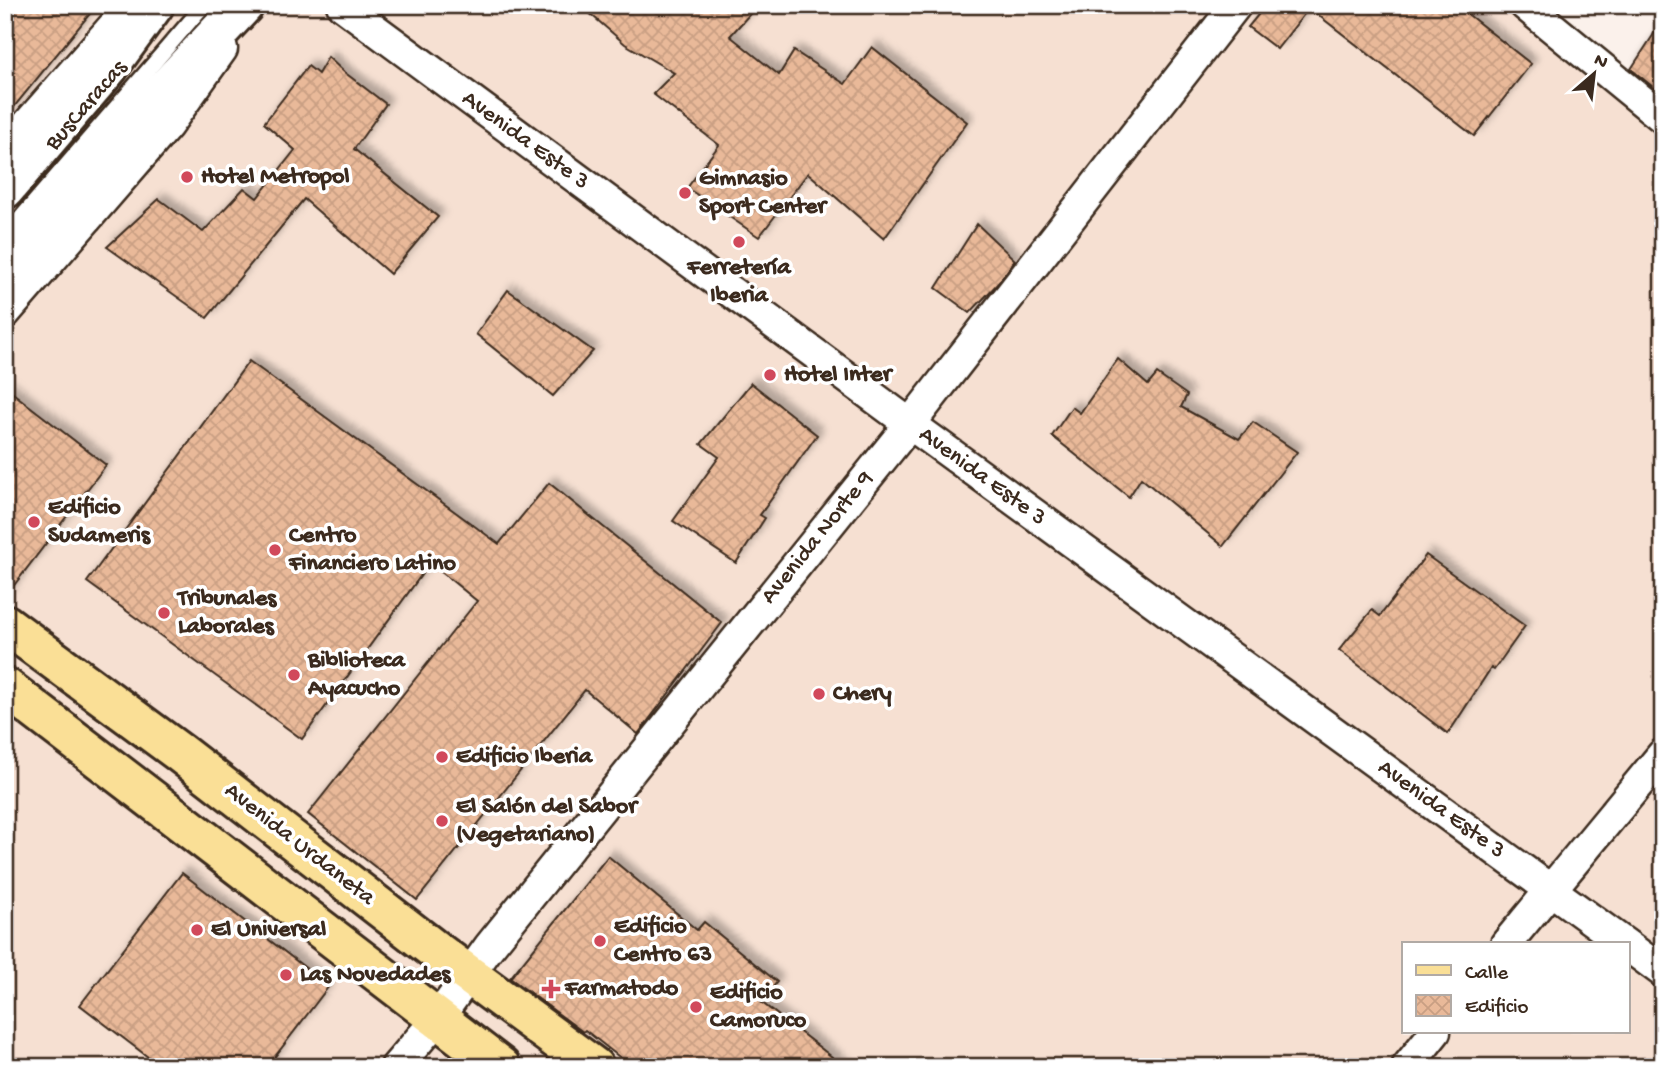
<svg xmlns="http://www.w3.org/2000/svg" width="1668" height="1072" font-family="'Gochi Hand',sans-serif">
<defs>
<pattern id="building-cross-hatch" width="8" height="8" patternUnits="userSpaceOnUse" patternTransform="scale(1.75)"><rect width="8" height="8" fill="#e9b999"/><path d="M0 0l8 8M0 8l8-8" fill="none" stroke="#c99f83"/></pattern>
<filter id="shadow"><feDropShadow dx="6" dy="-6" stdDeviation="3.5" flood-color="#0004"/></filter>
</defs>
<rect width="100%" height="100%" fill="#fbf1eb"/>
<filter id="ink" filterUnits="userSpaceOnUse"><feTurbulence type="fractalNoise" baseFrequency=".0143" numOctaves="2"/><feDisplacementMap in="SourceGraphic" scale="14" xChannelSelector="R" yChannelSelector="G"/><feConvolveMatrix kernelMatrix="1 2 1 2 8 2 1 2 1" color-interpolation-filters="sRGB"/></filter>
<g filter="url(#ink)">
<!-- built -->
<path fill="#f6e0d2" fill-rule="evenodd" d="M5,5h1503l99,77 56,38v947h-1658zM1404,944h224v88h-224z"/>
<!-- building -->
<g fill="url(#building-cross-hatch)" stroke="#3b2a1e" stroke-width="2" filter="url(#shadow)">
<path d="M5,5h92l-92,113z"/>
<path d="M580,5h178l-28,31 49,39 15,-24 51,33 27,-37 95,75 -83,117 -76,-66 -49,64 -72,-49 32,-43 -66,-51 21,-21 -49,-29z"/>
<path d="M1266,5h190l75,59 -57,72 -165,-128 -32,41 -29,-22z"/>
<path d="M1663,20v75l-32,-26z"/>
<path d="M328,57l16,15 42,32 -32,45 84,68 -48,57 -86,-75 -97,119 -100,-71 52,-48 44,33 41,-44 13,10 38,-48 -31,-27 44,-57 10,8z"/>
<path d="M977,224l38,36 -16,22 -29,31 -34,-25z"/>
<path d="M508,290l85,61 -40,45 -77,-62z"/>
<path d="M1118,359l30,26 9,-11 30,21 -6,12 58,32 14,-17 44,30 -74,94 -82,-68 -12,19 -77,-61 20,-29 8,6z"/>
<path d="M249,361l250,183 50,-61 173,140 -84,111 -53,-44 -168,210 -109,-86 169,-213 -47,-38 -128,176 -215,-157z"/>
<path d="M751,383l66,52 -57,80 5,3 -29,45 -63,-42 46,-64 -18,-13z"/>
<path d="M5,387l101,78 -101,132z"/>
<path d="M1426,555l99,71 -31,44 -3,-2 -43,66 -109,-84 33,-40 8,6z"/>
<path d="M608,856l89,74 7,-8 73,60 -16,20 84,65h-213l-47,-37 -2,2 -73,-54z"/>
<path d="M182,873l147,113 -62,81h-106l-81,-62z"/>
</g>
<g fill="none" stroke-linecap="round" stroke-linejoin="round">
<defs>
<path id="lane" d="M5,236l199,-231"/>
<g id="street">
<path d="M342,5l568,419 715,520"/>
<path d="M1525,5l138,113"/>
<path d="M5,150l127,-145"/>
<path d="M5,313l162,-187 55,-77"/>
<path d="M1506,944l157,-190"/>
<path d="M1628,946l35,26"/>
<path d="M396,1067l42,-49 51,-71 421,-523 326,-419"/>
<path d="M1407,1067l28,-35"/>
</g>
<g id="secondary">
<path d="M5,189l103,-121 46,-63"/>
<path d="M5,274l144,-168 95,-101"/>
</g>
<g id="primary">
<path d="M5,624l175,129 251,194 163,120"/>
<path d="M5,687l496,380"/>
</g>
</defs>
<!-- lane casing -->
<use href="#lane" stroke="#3b2a1e" stroke-width="19"/>
<!-- street casing -->
<use href="#street" stroke="#3b2a1e" stroke-width="35"/>
<!-- secondary casing -->
<use href="#secondary" stroke="#3b2a1e" stroke-width="44"/>
<!-- primary casing -->
<use href="#primary" stroke="#3b2a1e" stroke-width="44"/>
<!-- lane -->
<use href="#lane" stroke="#fff" stroke-width="14"/>
<!-- street -->
<use href="#street" stroke="#fff" stroke-width="30"/>
<!-- secondary -->
<use href="#secondary" stroke="#fff" stroke-width="38"/>
<!-- primary -->
<use href="#primary" stroke="#fadf96" stroke-width="38"/>
</g>
</g>
<!-- markers -->
<g fill="#d1495b" stroke="#fff" stroke-width="2.5">
<circle cx="187" cy="177" r="7"/>
<circle cx="685" cy="193" r="7"/>
<circle cx="739" cy="242" r="7"/>
<circle cx="770" cy="375" r="7"/>
<circle cx="34" cy="522" r="7"/>
<circle cx="275" cy="550" r="7"/>
<circle cx="164" cy="613" r="7"/>
<circle cx="294" cy="675" r="7"/>
<circle cx="819" cy="694" r="7"/>
<circle cx="442" cy="757" r="7"/>
<circle cx="442" cy="821" r="7"/>
<circle cx="197" cy="930" r="7"/>
<circle cx="600" cy="941" r="7"/>
<circle cx="286" cy="975" r="7"/>
<path d="M547.5 978.5h7v7h7v7h-7v7h-7v-7h-7v-7h7z"/>
<circle cx="696" cy="1007" r="7"/>
</g>
<g text-anchor="middle" dominant-baseline="central" stroke-width="7" stroke-linejoin="round" paint-order="stroke">
<!-- street labels -->
<g font-size="24" fill="#3b2a1e" stroke="#fff">
<text transform="translate(87 106) rotate(-49)">BusCaracas</text>
<text transform="translate(525 141) rotate(36)">Avenida Este 3</text>
<text transform="translate(982 477) rotate(36)">Avenida Este 3</text>
<text transform="translate(818 538) rotate(-51)">Avenida Norte 9</text>
<text transform="translate(1441 810) rotate(36)">Avenida Este 3</text>
<text transform="translate(299 845) rotate(38)">Avenida Urdaneta</text>
</g>
<!-- poi labels -->
<g font-size="24" font-weight="bold" fill="#3b2a1e" stroke="#fff" text-anchor="start">
<text x="201" y="177">Hotel Metropol</text>
<text x="699" y="179">Gimnasio<tspan x="699" dy="28">Sport Center</tspan></text>
<text x="739" y="268" text-anchor="middle">Ferretería<tspan x="739" dy="28">Iberia</tspan></text>
<text x="784" y="375">Hotel Inter</text>
<text x="48" y="508">Edificio<tspan x="48" dy="28">Sudameris</tspan></text>
<text x="289" y="536">Centro<tspan x="289" dy="28">Financiero Latino</tspan></text>
<text x="178" y="599">Tribunales<tspan x="178" dy="28">Laborales</tspan></text>
<text x="308" y="661">Biblioteca<tspan x="308" dy="28">Ayacucho</tspan></text>
<text x="833" y="694">Chery</text>
<text x="456" y="757">Edificio Iberia</text>
<text x="456" y="807">El Salón del Sabor<tspan x="456" dy="28">(Vegetariano)</tspan></text>
<text x="614" y="927">Edificio<tspan x="614" dy="28">Centro 63</tspan></text>
<text x="211" y="930">El Universal</text>
<text x="300" y="975">Las Novedades</text>
<text x="565" y="989">Farmatodo</text>
<text x="710" y="993">Edificio<tspan x="710" dy="28">Camoruco</tspan></text>
</g>
</g>
<!-- margin -->
<rect width="1668" height="1072" fill="none" stroke="#fff" stroke-width="28"/>
<rect x="14" y="14" width="1640" height="1044" fill="none" stroke="#3b2a1e" stroke-width="2.5" filter="url(#ink)"/>
<!-- legend -->
<rect x="1402" y="942" width="228" height="91" fill="#ffffff" stroke="#b1aaa5" stroke-width="2"/>
<rect x="1416" y="965" width="35" height="10" fill="#fadf96" stroke="#b1aaa5" stroke-width="2"/>
<text x="1465" y="978" font-size="21" fill="#3b2a1e">Calle</text>
<rect x="1416" y="995" width="35" height="21" fill="url(#building-cross-hatch)" stroke="#b1aaa5" stroke-width="2"/>
<text x="1465" y="1012" font-size="21" fill="#3b2a1e">Edificio</text>
<!-- north arrow -->
<g transform="translate(1594 74) rotate(28)" stroke="#ffffff" stroke-width="5" paint-order="stroke">
<path d="M0-5L12 26L0 18L-12 26Z" fill="#3b2a1e"/>
<text y="-10" font-size="19" font-weight="bold" text-anchor="middle" fill="#3b2a1e">N</text>
</g>
</svg>
